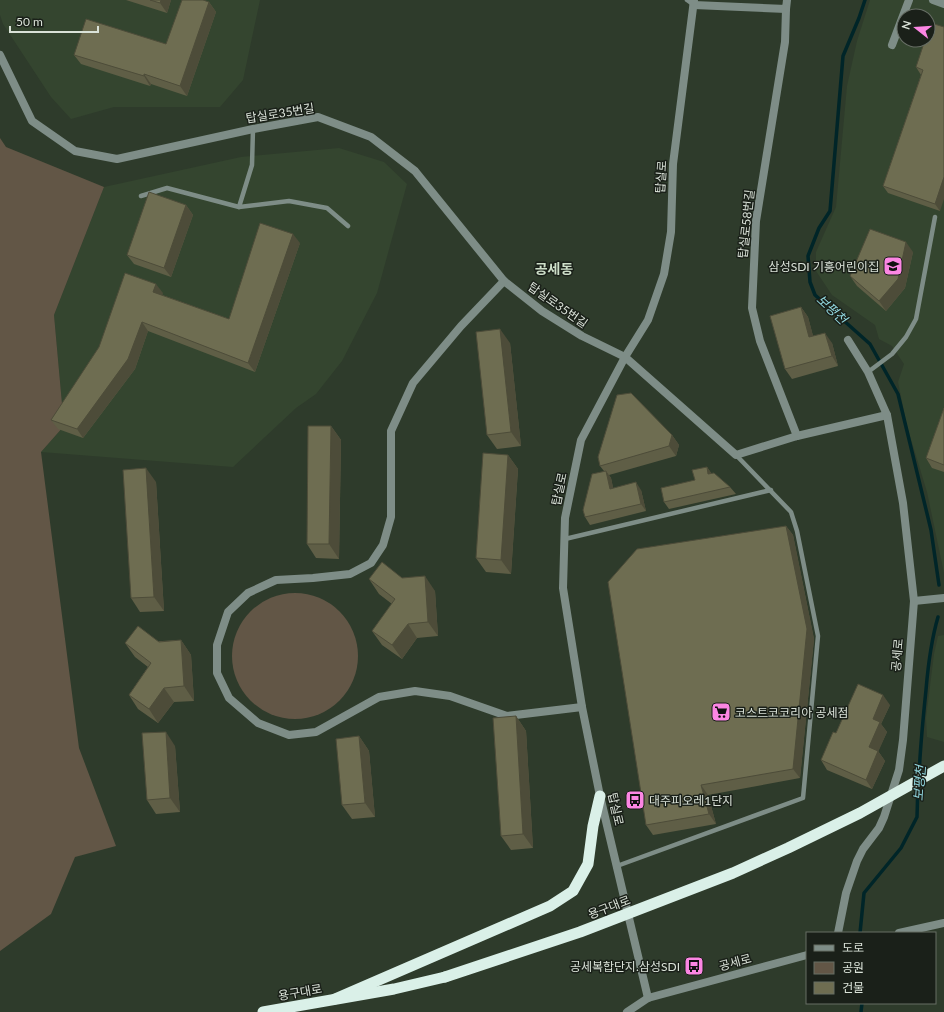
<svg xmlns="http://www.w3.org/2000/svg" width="944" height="1012" font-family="Lato,'Noto Sans KR',sans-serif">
<rect width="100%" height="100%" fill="#2e3b2b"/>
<!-- built -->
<g fill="#34452f" fill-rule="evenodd">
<path d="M0,0h260l-17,80 -23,27h-106l-43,12 -20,-22 -48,-73 -3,-9z"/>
<path d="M870,0h74v573l-17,-81 -20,-66 -9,-44 6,-18 -12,-18 -13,-7 -4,-14 -43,-30 -16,-24v-19l20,-45 11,-121 10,-45zM904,16h24v24h-24z"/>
<path d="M339,148l45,14 23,22 -30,109 -35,68 -26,33 -20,14 -63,59 -192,-15 23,-26 -10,-111 50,-128 137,-30z"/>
<path d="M944,635v107l-17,-5 -1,-19 8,-64 4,-18z"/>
</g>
<!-- green -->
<g fill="#625646">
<path d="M0,138l6,9 98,40 -50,128 10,111 -23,26 38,296 37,98 -41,11 -24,57 -51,37z"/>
<circle cx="295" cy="656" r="63"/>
</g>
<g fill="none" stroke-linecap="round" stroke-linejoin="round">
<!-- stream -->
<g stroke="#002528" stroke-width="3.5">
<path d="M865,0l-6,18 -16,38 -13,155 -11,17 -11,28 2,26 5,13 55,49 28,50 33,136 8,55"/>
<path d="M919,777c1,-29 4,-58 7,-87 2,-24 5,-49 12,-73"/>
<path d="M860,933l4,-40 37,-45 16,-31 1,-34"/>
<path d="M861,1012l1,-9"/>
</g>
<!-- service -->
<g stroke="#7e8d87" stroke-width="4.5">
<path d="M687,0l7,5"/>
<path d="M141,196l26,-8 72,19 50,-6 38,7 21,18"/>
<path d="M239,207l13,-42 1,-36"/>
<path d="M868,372l24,-18 14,-17 10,-18 19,-102"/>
<path d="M565,539l206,-49"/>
<path d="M617,866l186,-68 15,-162 -21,-105 -6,-19 -55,-57"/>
</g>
<!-- minor -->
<g stroke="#7e8d87" stroke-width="8">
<path d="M933,0l11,4"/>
<path d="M694,5l92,4 1,-9"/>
<path d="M786,9l-1,33 -29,179 -4,87 8,33 37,95"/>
<path d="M892,45l17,-45"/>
<path d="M0,55l32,66 43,30 42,8 136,-30 65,-12 53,20 44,34 89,110 38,30 40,25 43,21 111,98 61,-19 90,-21"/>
<path d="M504,281l-43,45 -48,57 -22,48v86l-8,28 -12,18 -21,11 -37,4 -37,2 -28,13 -20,19 -11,33v28l12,25 29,25 31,12 27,-3 63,-35 36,-6 35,5 57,20 75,-9"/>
<path d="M914,601l30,-3"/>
<path d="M838,933l8,-40 11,-32 6,-12 16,-21 5,-11 15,-47 4,-30 11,-139 -11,-98 -16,-88 -19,-43 -20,-32"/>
<path d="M648,998l-48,-202 -18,-89 -19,-119 2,-70 16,-78 44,-83 23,-37 16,-46 7,-42 2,-68 21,-164"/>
</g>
<!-- tertiary -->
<g stroke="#7e8d87" stroke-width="8">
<path d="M899,933l45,-10"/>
<path d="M627,1012l21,-14 159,-43"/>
</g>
<!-- trunk -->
<g stroke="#daf0e8" stroke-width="11">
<path d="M335,999l215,-93 23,-15 15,-27 5,-38 7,-30"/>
<path d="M263,1012l131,-23 51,-12"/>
</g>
<!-- trunk-bridge -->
<path stroke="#daf0e8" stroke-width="11" d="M445,977l135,-45 153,-59 55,-25 72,-35 84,-47"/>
</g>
<!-- wall -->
<g fill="#5f5e46">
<path d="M126,0h45l-4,13z"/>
<path d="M209,2l7,10 -29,84 -36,-12 -1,2 -69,-22 -7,-9 92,-11z"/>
<path d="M944,27l-4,184 -52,-18 -5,-7 38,-111 -5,-8z"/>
<path d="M186,205l7,10 -22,62 -37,-13 -7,-9z"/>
<path d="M300,243l-45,129 -107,-41 -13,38 -52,69 -25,-9 -7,-9 112,-127 -1,2 67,24z"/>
<path d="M913,252l-8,36 -19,23 -29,-25 -7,-10z"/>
<path d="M801,307l7,10 5,19 19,7 6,23 -46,13 -7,-10z"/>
<path d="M510,343l11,103 -24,3 -10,-14z"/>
<path d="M944,408v64l-12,-4 -6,-10z"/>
<path d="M331,426l10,14 -2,119 -23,-1 -9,-14z"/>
<path d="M672,435l7,10 -3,11 -67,19 2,3 2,10 28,2 5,21 -56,14 -5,-8 19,-46 -4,-5z"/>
<path d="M508,455l10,14 -7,105 -25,-2 -10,-14z"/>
<path d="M707,467l4,6 19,14 6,7 -67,15 -5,-7 31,-22z"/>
<path d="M156,482l8,129 -24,1 -9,-14z"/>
<path d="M786,526l7,9 21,104 -14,139 -92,17 8,29 -63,11 -7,-10z"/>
<path d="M402,578l33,13 3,45 -21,2 -15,21 -20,-14 -10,-14 20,-27 -13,-10 -10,-15z"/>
<path d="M181,640l10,15 3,46 -20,1 -16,21 -20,-14 -9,-14 19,-28 -13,-10 -10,-14z"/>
<path d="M890,705l-9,19 6,8 -9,19 7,10 -13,28 -45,-19 -6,-10 15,-27z"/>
<path d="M516,716l10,15 7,117 -22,2 -10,-14z"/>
<path d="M359,736l10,15 6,66 -23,2 -10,-14z"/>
<path d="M175,746l5,66 -24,2 -9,-14z"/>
</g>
<!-- shaded-wall -->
<g fill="#4d4c39">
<path d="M161,0h10l-4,13 -7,-10z"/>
<path d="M209,2l7,10 -29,84 -7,-10z"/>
<path d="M144,74l7,10 -1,2 -6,-10z"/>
<path d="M944,177v22l-4,12 -5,-7z"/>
<path d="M186,205l7,10 -22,62 -7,-9z"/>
<path d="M293,234l7,9 -45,129 -7,-9z"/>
<path d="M906,242l7,10 -8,36 -19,23 -7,-10z"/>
<path d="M156,284l7,9 -3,9 -7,-10z"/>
<path d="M801,307l7,10 8,30 -7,-10z"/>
<path d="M142,322l6,9 -13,38 -52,69 -6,-9z"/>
<path d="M500,329l10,14 11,103 -10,-14z"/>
<path d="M825,333l7,10 6,23 -6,-10z"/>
<path d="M331,426l10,14 -2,119 -10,-15z"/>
<path d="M672,435l7,10 -3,11 -7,-10z"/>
<path d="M508,455l10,14 -7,105 -10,-14z"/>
<path d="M707,467l5,7h-4z"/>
<path d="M146,468l10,14 8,129 -10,-14z"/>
<path d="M606,471l5,7 4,18 -5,-7z"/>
<path d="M636,482l5,8 5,21 -5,-7z"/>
<path d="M786,526l7,9 21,104 -14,139 -7,-9z"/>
<path d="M425,576l10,15 3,45 -10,-14z"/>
<path d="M408,624l9,14 -15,21 -10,-14z"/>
<path d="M181,640l10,15 3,46 -10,-15z"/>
<path d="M164,688l10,14 -16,21 -9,-14z"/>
<path d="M883,695l7,10 -9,19 6,8 -11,25 -7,-10 4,-28z"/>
<path d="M516,716l10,15 7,117 -10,-14z"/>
<path d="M166,732l9,14 5,66 -10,-14z"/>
<path d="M359,736l10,15 6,66 -10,-14z"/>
<path d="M878,751l7,10 -13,28 -6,-9z"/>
<path d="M701,785l7,10 8,29 -7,-10z"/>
</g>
<!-- building -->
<g fill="#6e6d51" stroke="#4d4c39">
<path d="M150,0h11l-1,3z"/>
<path d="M182,0h21l6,2 -29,84 -36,-12v2l-70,-21 12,-36 80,25z"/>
<path d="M931,23l13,4v150l-9,27 -52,-18 40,-116 -7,-3 9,-27h3v-8z"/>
<path d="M149,192l37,13 -22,63 -37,-13z"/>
<path d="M260,223l33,11 -45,129 -106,-41 -14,37 -51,70 -26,-9 48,-73 26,-74 31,11 -3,8 76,27z"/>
<path d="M870,229l36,13 -8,37 -19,22 -29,-25z"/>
<path d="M801,307l8,30 16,-4 7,23 -47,13 -15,-53z"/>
<path d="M500,329l11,103 -24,3 -11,-103z"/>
<path d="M631,393l41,42 -3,11 -69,20 -2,-9 19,-62z"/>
<path d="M944,408v57l-18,-7z"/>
<path d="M308,426h23l-2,118h-22z"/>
<path d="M483,453l25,2 -7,105 -25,-2z"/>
<path d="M707,467l1,7 6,-1 16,14 -66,15 -3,-14 34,-8 -3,-10z"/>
<path d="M146,468l8,129 -23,1 -8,-128z"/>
<path d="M606,471l4,18 26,-7 5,22 -56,13 -2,-7 9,-36z"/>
<path d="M786,526l21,103 -14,140 -92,16 8,29 -63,11 -38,-243 29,-33z"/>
<path d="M382,562l20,16 23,-2 3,46 -20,2 -16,21 -20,-14 23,-32 -26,-20z"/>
<path d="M138,626l21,16 22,-2 3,46 -20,2 -15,21 -20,-14 22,-32 -26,-20z"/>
<path d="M858,684l25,11 -10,24 7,3 -11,25 9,4 -12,29 -45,-20 12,-28 3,1z"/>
<path d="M516,716l7,118 -22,2 -8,-118z"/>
<path d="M166,732l4,66 -23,2 -5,-67z"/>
<path d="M359,736l6,67 -23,2 -6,-66z"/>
</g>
<!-- icons -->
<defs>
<symbol id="school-square" viewBox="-11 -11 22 22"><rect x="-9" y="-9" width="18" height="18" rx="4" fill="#fc86e3" stroke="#1a2019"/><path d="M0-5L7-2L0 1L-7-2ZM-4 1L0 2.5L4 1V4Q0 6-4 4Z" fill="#111"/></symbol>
<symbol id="supermarket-square" viewBox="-11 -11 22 22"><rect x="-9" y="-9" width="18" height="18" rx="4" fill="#fc86e3" stroke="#1a2019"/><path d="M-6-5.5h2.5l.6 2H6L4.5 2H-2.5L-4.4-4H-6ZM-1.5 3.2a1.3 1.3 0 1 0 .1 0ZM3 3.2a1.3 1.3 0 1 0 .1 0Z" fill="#111"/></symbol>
<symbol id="bus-square" viewBox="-11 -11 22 22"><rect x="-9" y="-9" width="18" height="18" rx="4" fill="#fc86e3" stroke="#1a2019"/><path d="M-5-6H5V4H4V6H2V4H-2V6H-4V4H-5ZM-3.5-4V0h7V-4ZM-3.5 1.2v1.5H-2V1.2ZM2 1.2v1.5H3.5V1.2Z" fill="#111"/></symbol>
</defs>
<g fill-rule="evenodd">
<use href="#school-square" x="882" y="255" width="22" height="22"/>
<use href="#supermarket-square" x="710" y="701" width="22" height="22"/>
<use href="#bus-square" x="624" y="789" width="22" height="22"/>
<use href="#bus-square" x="683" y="955" width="22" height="22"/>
</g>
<g text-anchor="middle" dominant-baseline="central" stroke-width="3" stroke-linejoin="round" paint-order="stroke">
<!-- street labels -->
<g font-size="12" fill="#dae2d8" stroke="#1a2019">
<text transform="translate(280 113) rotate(-9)">탑실로35번길</text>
<text transform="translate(661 177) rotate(-86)">탑실로</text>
<text transform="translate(746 224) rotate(-84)">탑실로58번길</text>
<text transform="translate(558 305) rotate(35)">탑실로35번길</text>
<text transform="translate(559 489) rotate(-78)">탑실로</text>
<text transform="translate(897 655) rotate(-85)">공세로</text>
<text transform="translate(616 809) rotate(77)">탑실로</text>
<text transform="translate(609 907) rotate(-21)">용구대로</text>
<text transform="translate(735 962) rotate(-15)">공세로</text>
<text transform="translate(300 992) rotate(-10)">용구대로</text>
</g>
<!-- poi labels -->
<g font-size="12" fill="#dae2d8" stroke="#1a2019" text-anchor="end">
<text x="879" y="266">삼성SDI 기흥어린이집</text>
<text x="735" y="712" text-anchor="start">코스트코코리아 공세점</text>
<text x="649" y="800" text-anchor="start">대주피오레1단지</text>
<text x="680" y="966">공세복합단지.삼성SDI</text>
</g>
<!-- water labels -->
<g font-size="13" font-style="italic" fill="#91d7df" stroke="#1a2019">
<text transform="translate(832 309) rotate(43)">보평천</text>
<text transform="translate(919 783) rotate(-86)">보평천</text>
</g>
<!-- quarter labels -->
<g font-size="14" font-weight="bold" fill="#cedfc9" stroke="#1a2019">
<text x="554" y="268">공세동</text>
</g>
</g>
<!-- legend -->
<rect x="806" y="932" width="130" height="72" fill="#1a2019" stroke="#676e65"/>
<rect x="814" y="945" width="20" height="6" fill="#7e8d87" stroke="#676e65"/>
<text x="842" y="952" font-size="12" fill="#dae2d8">도로</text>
<rect x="814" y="962" width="20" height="12" fill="#625646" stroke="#676e65"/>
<text x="842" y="972" font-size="12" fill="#dae2d8">공원</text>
<rect x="814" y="982" width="20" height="12" fill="#6e6d51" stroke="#676e65"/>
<text x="842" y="992" font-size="12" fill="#dae2d8">건물</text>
<!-- north arrow -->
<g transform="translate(916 28) rotate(287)"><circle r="19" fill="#1a2019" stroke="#676e65"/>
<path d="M0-3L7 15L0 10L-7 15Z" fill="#fc86e3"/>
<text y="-6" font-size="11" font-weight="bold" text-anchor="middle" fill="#dae2d8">N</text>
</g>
<!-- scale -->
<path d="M10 26v6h88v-6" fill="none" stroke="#dae2d8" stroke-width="2"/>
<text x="16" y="26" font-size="12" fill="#dae2d8" stroke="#1a2019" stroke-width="3" paint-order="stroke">50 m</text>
</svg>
